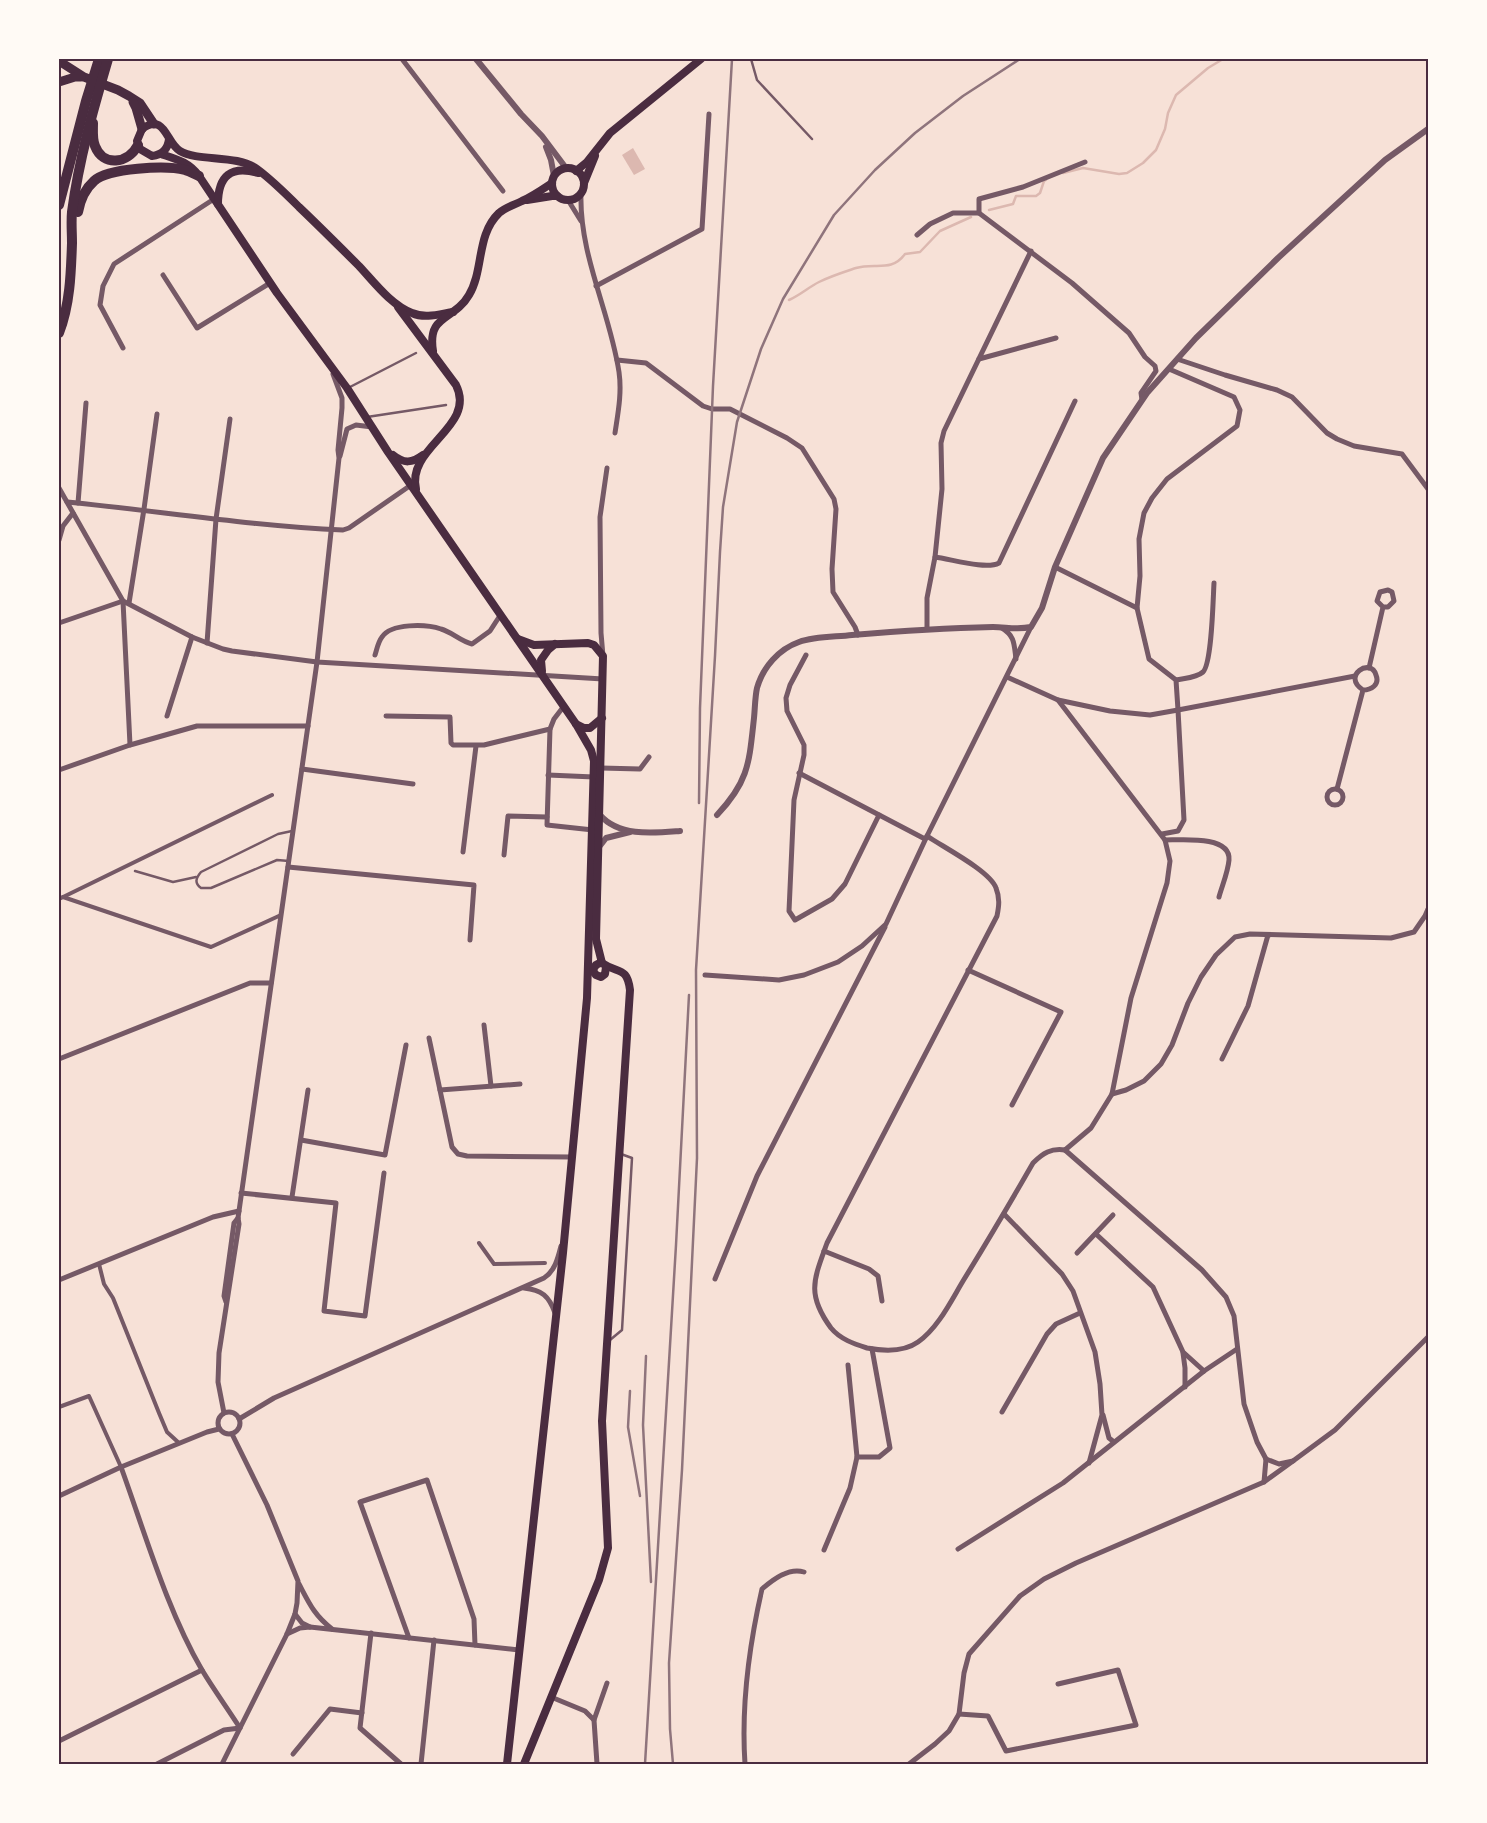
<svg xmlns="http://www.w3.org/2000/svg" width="1487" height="1823" font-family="'Playfair Display',serif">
<rect width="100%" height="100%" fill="#f7e1d7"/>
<!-- water -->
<path fill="#dcb8b0" d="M633,148l12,21 -11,6 -12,-20z"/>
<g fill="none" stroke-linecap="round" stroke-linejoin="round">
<!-- stream -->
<g stroke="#dcb8b0" stroke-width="2.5">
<path d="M1063,173l20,-5 36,6 8,-1 16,-10 13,-13 9,-21 3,-16 8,-18 32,-27 15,-9"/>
<path d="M989,210l24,-6 3,-8h20l4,-3 4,-12 2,-1"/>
<path d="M789,300c11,-5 20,-13 30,-18 12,-6 25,-10 37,-14 19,-6 35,5 49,-14l15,-2 20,-21 31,-14"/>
</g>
<!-- service -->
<g stroke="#755966" stroke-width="2.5">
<path d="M751,59l6,21 55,59"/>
<path d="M348,388l68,-35"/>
<path d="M367,417l79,-12"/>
<path d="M289,861l-12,-1 -66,28h-10c-7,-5 -5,-10 0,-16l77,-38 14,-3"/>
<path d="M135,871l38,11 23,-5"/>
<path d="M610,1340l12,-10 10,-172 -11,-4"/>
</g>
<!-- pedestrian -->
<g stroke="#755966" stroke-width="4">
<path d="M63,897l148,50 70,-32"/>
<path d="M59,899l213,-104"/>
<path d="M479,1243l15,21 51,-1"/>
<path d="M99,1264l5,20 9,14 46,115 8,19 12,11"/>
<path d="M59,1407l30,-11 32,71"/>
</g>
<!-- minor -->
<g stroke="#755966" stroke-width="5">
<path d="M402,59l101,132"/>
<path d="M581,193c-2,62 29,119 38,179 3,21 -1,41 -4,61"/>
<path d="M568,200l13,21"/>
<path d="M979,213v-14l44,-12 62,-25"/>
<path d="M917,235l13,-11 23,-11h26l93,70 57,50 16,24 10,9 1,5 -15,22 1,7"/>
<path d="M163,275l34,53 73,-45"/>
<path d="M596,286l106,-57 7,-115"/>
<path d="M123,348l-23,-43 3,-19 11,-22 100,-65"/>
<path d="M979,359l77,-21"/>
<path d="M1177,359l48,16 52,15 15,7 35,36 10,6 17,7 48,8 26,35"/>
<path d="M617,360l29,3 57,43 9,3h18l57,29 15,10 32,51 2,10 -4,60 1,23 22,35 3,8"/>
<path d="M340,456l7,-27 9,-4 16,2"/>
<path d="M59,488l64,113 7,144"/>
<path d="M67,502c92,9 184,24 276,28l6,-2 62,-43"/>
<path d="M78,503l8,-100"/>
<path d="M59,540l4,-14 10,-13"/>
<path d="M935,557c16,2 51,13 64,6l76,-162"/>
<path d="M1055,567l82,41 12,51 27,21 2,30 177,-34"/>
<path d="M129,603l15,-94 13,-95"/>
<path d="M1137,608l3,-32 -1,-37 5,-26 8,-15 15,-19 70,-53 3,-16 -6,-13 -65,-28"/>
<path d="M59,623l64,-22 69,36 31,12 9,2 85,11 286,17"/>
<path d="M927,628v-30l8,-41 7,-68 -1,-46 3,-12 87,-180"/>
<path d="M1002,628c13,8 12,16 14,31"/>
<path d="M207,643l9,-124 14,-100"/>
<path d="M375,655c2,-6 3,-13 7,-18 9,-14 44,-13 59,-8 11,3 19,12 31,15l18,-13 11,-17"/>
<path d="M806,655l-16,30 -4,13 1,13 17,34v10l-10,45 -5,111 6,9 37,-21 13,-15 34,-69"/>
<path d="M603,656l-2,-23 -1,-116 7,-49"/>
<path d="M1369,668l14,-61h5l6,-6 -2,-9 -4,-2 -8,2 -3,9 6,6"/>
<path d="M1007,677l51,23 107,140 5,21 -3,22 -36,115 -19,96 -21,34 -26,22"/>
<path d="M1176,680c9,-2 20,-2 27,-8 9,-9 10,-73 11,-89"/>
<path d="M1058,700l52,11 40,4 28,-5 6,110 -6,11 -16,3"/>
<path d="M167,716l25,-79"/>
<path d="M386,716l64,1 1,26 2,2h31l66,-16 4,-10 10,-13"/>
<path d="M550,729l-3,96 46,5"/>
<path d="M601,768l39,1 9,-12"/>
<path d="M302,769l111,15"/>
<path d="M59,770l71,-25 67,-19h111"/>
<path d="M799,773l126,66"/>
<path d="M548,775l46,2"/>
<circle cx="1335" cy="797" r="8"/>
<path d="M1337,789l26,-99c-22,-14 8,-33 13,-15 4,10 -5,15 -13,15"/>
<path d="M927,836c16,11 63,35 69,52 4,10 3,18 1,28l-170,327c-13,36 -21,51 4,85 9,11 23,16 36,20 16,3 37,4 51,-6 20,-14 33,-41 45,-61 24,-39 47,-78 70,-118 10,-10 18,-15 32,-13"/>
<path d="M1165,840c16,0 66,-5 64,20 -1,12 -7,26 -10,37"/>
<path d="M463,852l13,-106"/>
<path d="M504,855l4,-39 39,1"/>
<path d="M288,867l186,18 -4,55"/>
<path d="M968,970l93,42 -49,93"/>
<path d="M705,975l74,5 25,-5 34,-13 24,-16 24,-22 41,-88 104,-209"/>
<path d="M484,1025l7,61"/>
<path d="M429,1038l23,109 6,7 9,2 105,1"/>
<path d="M59,1059l191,-76h21"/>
<path d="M1222,1059l26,-53 20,-71"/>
<path d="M440,1090l80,-6"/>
<path d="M1112,1094l14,-4 18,-9 17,-17 11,-19 16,-42 13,-26 15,-22 19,-18 15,-3 141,4 23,-6 11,-16 3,-7"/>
<path d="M301,1140l84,15 21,-110"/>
<path d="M1065,1150l137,120 24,27 8,19 10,88 13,38 9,17"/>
<path d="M241,1193l95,10 -12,108 41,5 19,-143"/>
<path d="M292,1197l16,-107"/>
<path d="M1004,1214l58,60 11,17 22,61 5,32 2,31 -13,48"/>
<path d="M1096,1234l57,53 30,65 21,19"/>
<path d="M824,1251l45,18 9,7 4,25"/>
<path d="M1077,1253l36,-38"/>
<path d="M715,1279l42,-103 128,-249"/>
<path d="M59,1280l154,-63 26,-6"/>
<path d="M524,1288c18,2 25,8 31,25"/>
<path d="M226,1302l-2,-6 10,-73 4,-5"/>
<path d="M1183,1353l2,15v19"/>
<path d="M848,1365l9,92"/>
<path d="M1002,1412l45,-78 9,-10 24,-11"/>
<circle cx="229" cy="1423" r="11"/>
<path d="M224,1413l-6,-31 1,-29 20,-129 -1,-6 1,-7 78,-549 22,-204 -1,-8 4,-42v-10l-9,-24"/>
<path d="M1103,1415l6,23 5,4"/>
<path d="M239,1419l35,-21 270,-120c11,-7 14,-20 17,-32"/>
<path d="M1266,1459l13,5 14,-3 42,-31 93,-93"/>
<path d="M121,1467c24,66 46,143 81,203 12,20 26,39 38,58l-16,2 -67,34"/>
<path d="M1264,1482l2,-23"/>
<path d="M59,1496l62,-29 86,-35 12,-3"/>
<path d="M958,1549l105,-66 141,-112 33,-22"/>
<path d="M824,1550l26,-62 7,-31h22l11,-9 -18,-99"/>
<path d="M299,1584c10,19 15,31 33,45"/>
<path d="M295,1614l7,9 8,4"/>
<path d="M371,1633l-11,95 41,36"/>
<path d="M287,1634l13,-6 10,-1 209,23"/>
<path d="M409,1638l-49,-136 67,-22 47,139 1,26"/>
<path d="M551,1697l34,14 9,9"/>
<path d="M959,1714l29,2 18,35 130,-26 -18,-55 -60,14"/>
<path d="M59,1741l143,-71"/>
<path d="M293,1754l37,-45 32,4"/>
<path d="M222,1764l65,-130 8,-20 2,-11 1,-22 -31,-76 -35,-71"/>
<path d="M421,1764l13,-124"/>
<path d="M597,1764l-3,-44 13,-37"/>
<path d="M745,1764c-4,-59 4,-118 17,-175 10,-9 27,-22 42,-17"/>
<path d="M909,1764l26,-20 14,-13 10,-17 5,-41 5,-19 51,-58 24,-17 32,-16 188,-81 29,-21"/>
</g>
<!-- tertiary -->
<g stroke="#755966" stroke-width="6">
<path d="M476,59l45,55 21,22 24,32"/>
<path d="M546,147l5,13 3,16"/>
<path d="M600,815c19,22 54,18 80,16"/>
<path d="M717,815c32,-34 32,-52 37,-97 1,-10 1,-21 3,-30 6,-21 22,-39 42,-46 16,-6 37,-5 53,-7 47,-4 94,-7 141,-8 13,0 24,3 38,0l11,-19 13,-41 48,-109 44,-65 49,-55 82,-80 107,-98 43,-31"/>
<path d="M599,847l7,-9 24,-6"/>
</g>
<!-- secondary -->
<g stroke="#4a2c40" stroke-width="8">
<path d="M169,139c-1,10 -7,16 -17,17l-12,-7 -3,-8 5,-12c23,-17 24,14 38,22 19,11 56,3 77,18 15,11 29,25 42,38 20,19 40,39 60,59 15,16 32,39 53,47 13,6 28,1 41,-1"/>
<path d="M161,154c15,5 28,8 38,22l78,117 70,95 41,64 188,272 15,26 3,11 -7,237 -24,255 -56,511"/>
<circle cx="568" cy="184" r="16"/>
<path d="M576,171l11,-9 23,-29 91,-74"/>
<path d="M584,183l11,-27"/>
<path d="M527,200l25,-4h5"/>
<path d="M218,204c0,-28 13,-39 40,-31"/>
<path d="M398,307l58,78c21,42 -50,62 -40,104"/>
<path d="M433,351c-6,-37 21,-30 36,-56 15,-25 7,-60 30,-82 7,-6 15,-8 23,-12 11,-5 21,-12 30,-18"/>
<path d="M393,455c11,9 19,8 30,0"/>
<path d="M518,639l16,6 54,-2 6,2 9,11 -7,283 6,24c16,11 25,3 28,27l-28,431 6,127 -9,32 -75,184"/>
<path d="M542,671l-1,-11 7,-10 7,-6"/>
<path d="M576,724l8,4h6l12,-10"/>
<path d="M602,963c-5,0 -8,3 -9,8l3,4 5,2 4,-3 1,-7"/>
</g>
<!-- trunk -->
<g stroke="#4a2c40" stroke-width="9">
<path d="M59,61l25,16 34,13 11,6 11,7 14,21"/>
<path d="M59,82l16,-5h6"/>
<path d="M133,102l3,6 6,21"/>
</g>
<!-- motorway -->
<g stroke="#4a2c40" stroke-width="10">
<path d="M93,123c0,8 -1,16 2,23 8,21 33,18 43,-1"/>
<path d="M59,205l27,-104 13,-42"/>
<path d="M78,212c2,-11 7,-23 16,-31 14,-13 72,-16 91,-11 5,1 9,4 14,6"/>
<path d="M59,333c11,-28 12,-60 13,-90 0,-11 -1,-21 0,-31 7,-53 21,-102 36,-153"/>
</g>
<!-- rail -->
<g stroke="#8f747c" stroke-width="2.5">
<path d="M699,803l1,-95 13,-322 19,-327"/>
<path d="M646,1356l-3,69 8,157"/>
<path d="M630,1391l-2,36 12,69"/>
<path d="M645,1764l31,-519 13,-250"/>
<path d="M673,1764l-3,-35 -1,-66 13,-193 15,-312 -1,-188 19,-314 5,-104 3,-45 14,-85 24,-73 22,-50 51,-84 41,-45 40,-37 48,-37 57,-37"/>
</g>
</g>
<!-- border -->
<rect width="1487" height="1823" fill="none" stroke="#fffaf5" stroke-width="120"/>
<rect x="60" y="60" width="1367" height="1703" fill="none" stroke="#4a2c40" stroke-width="2"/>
</svg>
